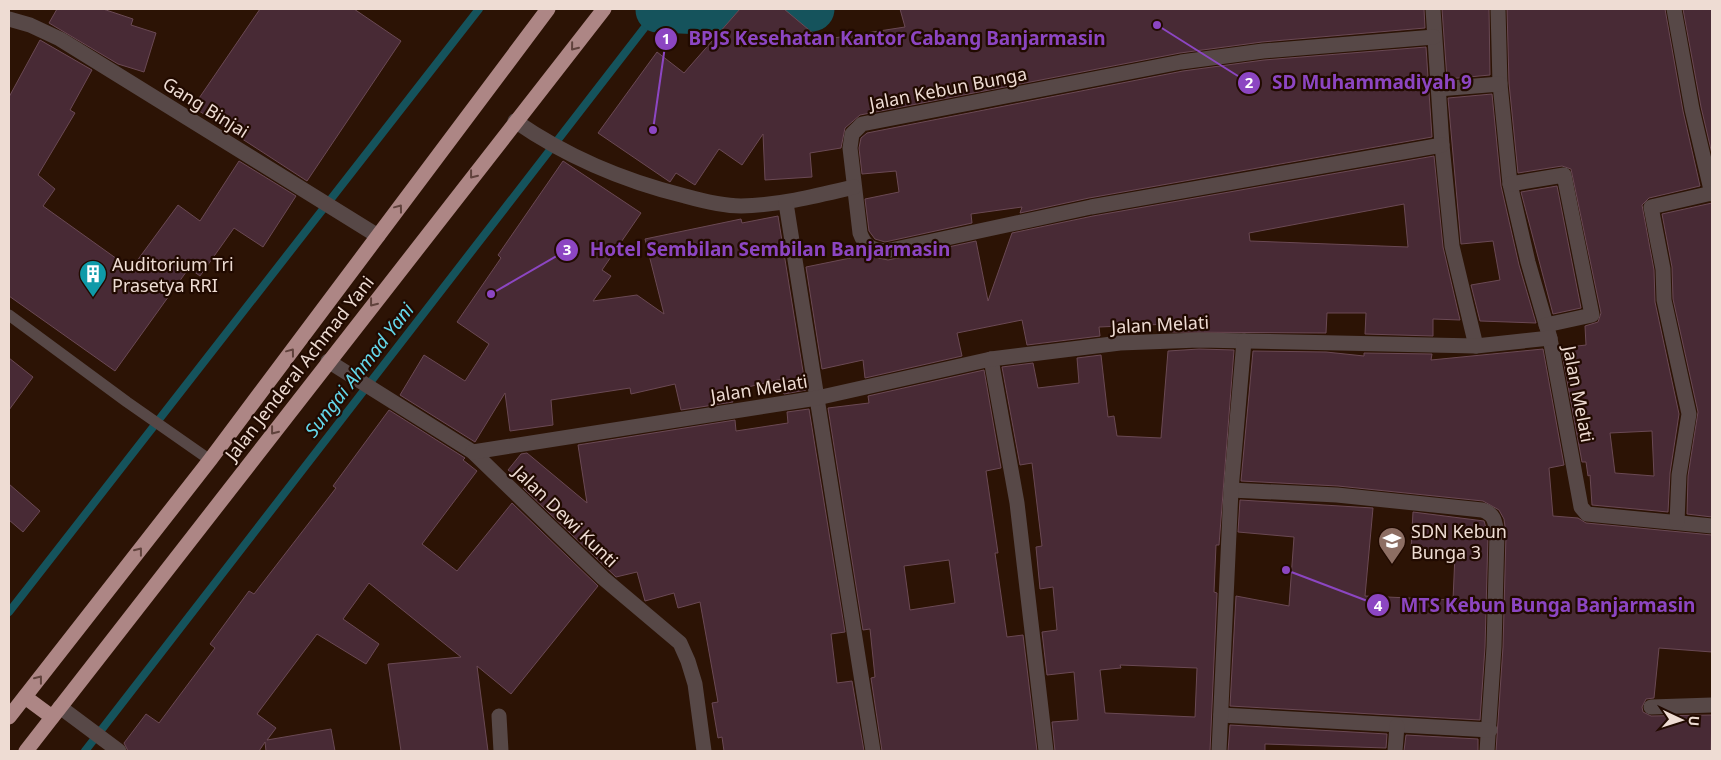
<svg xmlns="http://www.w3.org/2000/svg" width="1721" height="760" font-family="'Noto Sans',sans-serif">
<rect width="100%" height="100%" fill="#2c1305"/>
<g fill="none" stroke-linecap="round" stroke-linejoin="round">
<!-- stream -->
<g stroke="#15535c" stroke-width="8">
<path d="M9,612l470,-603"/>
<path d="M85,751l574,-742"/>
</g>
<!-- river -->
<path stroke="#15535c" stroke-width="45" d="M658,10l91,4 63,-5"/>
</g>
<!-- building -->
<g fill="#482a35" stroke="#6a4954" fill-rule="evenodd">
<path d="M57,9h46l30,10 -2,6 25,8 -12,39 -26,-8 -69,-41z"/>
<path d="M260,9h94l47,32 -94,140 -114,-74z"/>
<path d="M740,9h44l37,31 84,-13 -5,-18h524l1,19 -163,14 -82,11 -320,62 -15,13 -4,20 -31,5 2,24 -47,3 -2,-46 -21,31 -23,-16 -24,36 -19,-12 -6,9 -72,-49 59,-81 27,21z"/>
<path d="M1442,9h47l1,66 -43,4z"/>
<path d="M1507,9h158l18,102 17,75 -51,12 -7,7 12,65 1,32 24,112 -9,59 -2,39 -76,-7 -2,-30 -2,1 -2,-14h-4l-21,-114 25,-3 -1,-19 13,-4 3,-9 -30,-144 -9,-3 -44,7 -9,-90zM1652,431l2,45 -39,-3 -5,-40z"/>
<path d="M1683,9h29v145l-11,-47z"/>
<path d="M40,40l52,30 -22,40 5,3 -37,62 17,14 -12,17 88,63 47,-64 22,16 39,-60 57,35 -33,51 -29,-19 -34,48 -11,-8 -74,103 -106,-75v-199z"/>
<path d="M1426,47l6,90 -343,61 -69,15 2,-6 -51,7 1,9 -87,19 -10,-3 -6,-8 -4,-32 34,-7 -3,-21 -34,3 -3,-26 2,-10 6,-5 316,-62 81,-11z"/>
<path d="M1492,94l9,92 18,79 17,58 -56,-2 -9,-36 29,-5 -7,-39 -32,3 -13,-146z"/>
<path d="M1434,156l9,91 17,73 -27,-1v17l-68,-2 1,-21h-39l-1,20 -157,-1v-8l-70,3 1,9 -73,9 -5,-25 -65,13 5,23 -97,22 -2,-18 -41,9 -16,-102 59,-12 23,5 88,-19 12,60 24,-68 81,-17zM1404,204l4,43 -158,-6 -1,-8z"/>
<path d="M563,161l78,52 -39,57 9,6 -18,25 44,-6 27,19 -19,-75 96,-20 1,4 36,-7 28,174 -22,4 -2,-15 -51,12 2,11 -52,8 -6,-26 -44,10 -1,-6 -79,12 2,25 -43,6 -5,-38 -30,49 -75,-47 24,-40 41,26 24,-37 -32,-22 44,-64 -3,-3z"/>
<path d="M1557,186l24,122 -28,6 -32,-122z"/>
<path d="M1712,203v314l-25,-3 1,-38 10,-64 -25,-113 -1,-32 -10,-53z"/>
<path d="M1199,349l35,1 -15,195h-3l-2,47 3,1 -7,158h-155l-3,-29 26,-2 -4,-48 -27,3 -5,-43 15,-2 -4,-43 -13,2 -4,-42 6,-1 -10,-83 -12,2 -18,-98 31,-4 5,25 41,-5 -2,-25 24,-3 7,62 6,-1 3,20 44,2 7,-87zM1120,665l77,3 -2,49 -90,-4 -5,-43 21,-2z"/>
<path d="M1543,349l21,116 -15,3 4,48 25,2 8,5 126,12v117l-53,-4 -5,50 -8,1 -4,8 1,5 8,4 61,-1 -1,36h-215l7,-104 3,-113 -2,-15 -5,-9 -16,-9 -145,-15 -97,-5 12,-130 73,1 38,4v-3l68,1 -1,6z"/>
<path d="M9,358l24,19 -24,33z"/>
<path d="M984,370l17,98 -15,3 12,82h-3l12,84 16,-2 14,116h-155l-11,-73 4,-1 -5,-48 -7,1 -35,-222 41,-5 -1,-7zM949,560l6,43 -45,7 -6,-44z"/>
<path d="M809,409l36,223 -14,2 6,49 15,-2 12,70h-140l-2,-14 -4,1 -6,-35 6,-1 -18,-100 -22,6 -4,-15 -29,8 -8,-29 -21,5 -93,-89 3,-3 -18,-15 13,-16 6,-1 60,50 -9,-58 157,-25 1,11 52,-8 -1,-11z"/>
<path d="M389,410l76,48 -2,2 14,11 -55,73 35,27 55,-68 86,83 -87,108 -34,-28 11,85h-87l-13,-87 73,-7 -92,-74 -26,36 36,25 -13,20 -49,-30 -60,80 19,14 -9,12 64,-11 4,22h-69l-1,-9 -6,9h-131l-4,-8 22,-29 13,9 56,-75 -5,-4 39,-53 5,3 82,-106 -3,-2z"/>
<path d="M9,484l31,27 -17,21 -14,-12z"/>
<path d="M1240,500l133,8 -8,88 88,4 2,-46 -6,-1v-2l-38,-2 2,-37 71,9 4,14 -3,112 -5,73 -250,-14 6,-110 53,10 5,-69 -56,-5z"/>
<path d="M1230,725l157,9 -1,14 -121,-4v7h-37z"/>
<path d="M1406,735l72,4v12h-74z"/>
</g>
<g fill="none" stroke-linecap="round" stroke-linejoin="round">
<!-- lane -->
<path stroke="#574847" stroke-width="11" d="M9,315l118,87 83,58"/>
<!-- street -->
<g stroke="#574847" stroke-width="15">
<path d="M1433,9l9,136 10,101 24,100"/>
<path d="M1498,9l2,75 10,100 18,78 22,76 31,169 6,7 125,12"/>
<path d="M1674,9l18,100 20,85"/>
<path d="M9,19l21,6 30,14 318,197"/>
<path d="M1434,37l-171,14 -82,11 -319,62 -10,10 -2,14 10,85c5,14 12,17 26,18l205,-44 351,-62"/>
<path d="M1438,89l62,-5"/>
<path d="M515,121c52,36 109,60 170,75 18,5 38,10 56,10 39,-1 75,-10 113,-19"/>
<path d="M1510,184l54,-9 28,140 -46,10"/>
<path d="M786,203l87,548"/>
<path d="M991,359l26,144 29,248"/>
<path d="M328,361l145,91 130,126 77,65 8,18 7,23 9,67"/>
<path d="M473,452l344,-54 174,-39 129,-16 79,-3 277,6 74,-8"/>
<path d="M1231,490l106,5 145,15c13,4 13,12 15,24l-3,113 -7,104"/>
<path d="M1677,522l2,-47 10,-61 -25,-114 -1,-31 -12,-62 61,-14"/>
<path d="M60,707l59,44"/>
<path d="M1651,707l61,-2"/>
<path d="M1221,715l269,15"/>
<path d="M499,716l2,35"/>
<path d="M1219,751l12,-261 13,-149"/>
<path d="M1395,751l2,-25"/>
</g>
<!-- highway -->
<g stroke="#ad8685" stroke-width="15">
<path d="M25,697l27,20"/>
<path d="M9,717l201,-257 338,-451"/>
<path d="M26,751l578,-742"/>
</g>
</g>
<!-- one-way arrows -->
<defs><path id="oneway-chevron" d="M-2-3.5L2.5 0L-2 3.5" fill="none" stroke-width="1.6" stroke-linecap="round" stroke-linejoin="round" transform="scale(1.25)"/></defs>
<g stroke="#60423c">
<use href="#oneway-chevron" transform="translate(574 47) rotate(129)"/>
<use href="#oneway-chevron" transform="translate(473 175) rotate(128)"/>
<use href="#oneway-chevron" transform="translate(399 208) rotate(-53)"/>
<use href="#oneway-chevron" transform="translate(373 303) rotate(128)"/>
<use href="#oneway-chevron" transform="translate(291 352) rotate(-53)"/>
<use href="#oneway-chevron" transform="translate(274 431) rotate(128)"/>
<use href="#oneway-chevron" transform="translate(139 551) rotate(-52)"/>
<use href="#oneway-chevron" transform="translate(39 679) rotate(-52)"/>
</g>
<!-- icons -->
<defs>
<symbol id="building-pin" viewBox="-11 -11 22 30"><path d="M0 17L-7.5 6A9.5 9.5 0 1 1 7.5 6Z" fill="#0f9aa8" stroke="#210a00"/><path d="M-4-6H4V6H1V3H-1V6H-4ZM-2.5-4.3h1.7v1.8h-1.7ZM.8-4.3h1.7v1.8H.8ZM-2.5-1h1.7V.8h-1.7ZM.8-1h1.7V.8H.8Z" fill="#fff"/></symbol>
<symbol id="school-pin" viewBox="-11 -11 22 30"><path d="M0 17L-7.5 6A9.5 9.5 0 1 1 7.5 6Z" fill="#8d6e63" stroke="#210a00"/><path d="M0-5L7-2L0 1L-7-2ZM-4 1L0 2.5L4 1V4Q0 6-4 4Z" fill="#fff"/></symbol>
</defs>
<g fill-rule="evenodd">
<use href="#building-pin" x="77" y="258" width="32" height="43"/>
<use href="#school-pin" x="1376" y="525" width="32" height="43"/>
</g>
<g text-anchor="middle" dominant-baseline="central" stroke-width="4.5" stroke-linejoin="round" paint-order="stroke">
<!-- street labels -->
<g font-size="18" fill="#eedcd3" stroke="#210a00">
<text transform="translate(948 88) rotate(-11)">Jalan Kebun Bunga</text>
<text transform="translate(206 107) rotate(32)">Gang Binjai</text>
<text transform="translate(1160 324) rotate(-3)">Jalan Melati</text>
<text transform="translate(299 368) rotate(-52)">Jalan Jenderal Achmad Yani</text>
<text transform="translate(759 388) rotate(-9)">Jalan Melati</text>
<text transform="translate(1579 394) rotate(79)">Jalan Melati</text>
<text transform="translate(566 516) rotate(44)">Jalan Dewi Kunti</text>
</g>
<!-- poi labels -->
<g font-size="18" fill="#eedcd3" stroke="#210a00" text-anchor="start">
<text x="112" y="264">Auditorium Tri<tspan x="112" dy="21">Prasetya RRI</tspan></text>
<text x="1411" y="531">SDN Kebun<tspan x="1411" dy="21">Bunga 3</tspan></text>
</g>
<!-- water labels -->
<g font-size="19" font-style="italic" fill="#64d8eb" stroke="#210a00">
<text transform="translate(359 370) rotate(-52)">Sungai Ahmad Yani</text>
</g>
</g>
<!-- callouts -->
<path fill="none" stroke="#8c46c2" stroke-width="2" d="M653 130L666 39M1157 25L1249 83M491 294L567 250M1286 570L1378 605"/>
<g fill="#8c46c2" stroke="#210a00" stroke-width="2">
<circle cx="653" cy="130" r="5"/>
<circle cx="1157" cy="25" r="5"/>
<circle cx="491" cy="294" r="5"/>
<circle cx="1286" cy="570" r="5"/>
<circle cx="666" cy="39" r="12"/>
<circle cx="1249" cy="83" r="12"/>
<circle cx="567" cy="250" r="12"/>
<circle cx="1378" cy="605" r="12"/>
</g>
<g font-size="15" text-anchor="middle" font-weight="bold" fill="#fff">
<text x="666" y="44">1</text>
<text x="1249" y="88">2</text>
<text x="567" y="255">3</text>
<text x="1378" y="611">4</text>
</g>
<g font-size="19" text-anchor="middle" font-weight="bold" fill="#8c46c2" stroke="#210a00" stroke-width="4.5" stroke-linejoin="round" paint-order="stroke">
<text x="897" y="45">BPJS Kesehatan Kantor Cabang Banjarmasin</text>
<text x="1372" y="89">SD Muhammadiyah 9</text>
<text x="770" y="256">Hotel Sembilan Sembilan Banjarmasin</text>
<text x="1548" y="612">MTS Kebun Bunga Banjarmasin</text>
</g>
<!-- border -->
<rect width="1721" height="760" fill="none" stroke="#eedcd3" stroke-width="20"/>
<!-- north arrow -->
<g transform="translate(1681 720) rotate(94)" stroke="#210a00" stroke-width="4" paint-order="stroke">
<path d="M0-4L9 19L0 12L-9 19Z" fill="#eedcd3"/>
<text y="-8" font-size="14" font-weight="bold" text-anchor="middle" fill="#eedcd3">U</text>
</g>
</svg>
